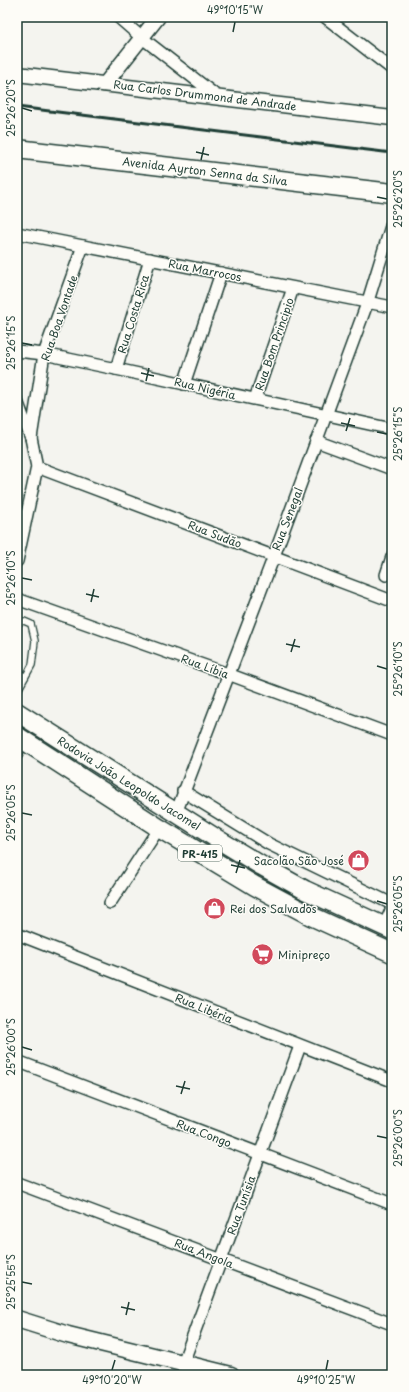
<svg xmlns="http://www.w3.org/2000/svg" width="409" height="1392" font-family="'Playpen Sans',sans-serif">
<rect width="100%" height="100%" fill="#f4f4ef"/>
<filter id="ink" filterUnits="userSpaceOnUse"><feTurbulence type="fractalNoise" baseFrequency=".025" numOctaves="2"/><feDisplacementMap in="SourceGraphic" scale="8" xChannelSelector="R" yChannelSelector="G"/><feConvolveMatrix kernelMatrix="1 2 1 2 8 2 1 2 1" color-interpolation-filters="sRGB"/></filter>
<g filter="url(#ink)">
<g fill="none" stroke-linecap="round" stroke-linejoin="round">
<defs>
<g id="service">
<path d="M17,623l7,-2 7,3 4,17 -3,24 -15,27"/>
<path d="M17,671l8,6"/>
</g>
<g id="minor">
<path d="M118,17l23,20 77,60"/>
<path d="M325,17l67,52"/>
<path d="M17,233l375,74"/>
<path d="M17,351l27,3 72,15 276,60"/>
<path d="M116,369l34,-110"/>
<path d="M184,384l37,-111"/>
<path d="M255,399l38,-111"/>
<path d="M17,401l14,37 6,29 -20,94"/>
<path d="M31,438l13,-84 39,-108"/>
<path d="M316,441l76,28"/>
<path d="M37,467l355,134"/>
<path d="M386,575l6,-18"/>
<path d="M17,599l211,75 164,61"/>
<path d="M17,754l2,-16"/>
<path d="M183,791l86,53 123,60"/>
<path d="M176,813l98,-257 94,-255 24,-78"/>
<path d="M110,903l49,-75"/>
<path d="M384,927l8,-19"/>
<path d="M17,934l375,147"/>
<path d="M17,1061l375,143"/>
<path d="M17,1183l375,141"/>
<path d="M183,1363l117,-317"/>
</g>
<g id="tertiary">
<path d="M17,74l375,44"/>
<path d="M105,84l53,-67"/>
</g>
<path id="secondary" d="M17,1319l51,16 163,40"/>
<path id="primary" d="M17,149l375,44"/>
<g id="trunk">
<path d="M17,712l202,128 43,26 43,24 87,40"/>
<path d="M17,736l142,92 96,58 56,30 81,37"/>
</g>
</defs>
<!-- service casing -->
<use href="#service" stroke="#1f3d34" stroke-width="8"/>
<!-- minor casing -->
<use href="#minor" stroke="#1f3d34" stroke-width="14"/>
<!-- tertiary casing -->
<use href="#tertiary" stroke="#1f3d34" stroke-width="17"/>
<!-- secondary casing -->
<use href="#secondary" stroke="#1f3d34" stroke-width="19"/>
<!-- primary casing -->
<use href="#primary" stroke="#1f3d34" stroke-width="21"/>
<!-- trunk casing -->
<use href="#trunk" stroke="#1f3d34" stroke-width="21"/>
<!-- service -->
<use href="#service" stroke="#fdfcf7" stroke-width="5.5"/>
<!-- minor -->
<use href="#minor" stroke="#fdfcf7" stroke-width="11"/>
<!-- tertiary -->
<use href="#tertiary" stroke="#fdfcf7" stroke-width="14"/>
<!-- secondary -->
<use href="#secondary" stroke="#fdfcf7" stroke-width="16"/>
<!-- primary -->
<use href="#primary" stroke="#fdfcf7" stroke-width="18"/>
<!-- trunk -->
<use href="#trunk" stroke="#fdfcf7" stroke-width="18"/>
<!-- rail -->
<path stroke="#1f3d34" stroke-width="3" d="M17,107l375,46"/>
</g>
</g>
<!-- ticks -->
<path fill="none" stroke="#1f3d34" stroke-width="1.5" d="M233,32l2,-10M22,108l10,3M196,152l13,3M201,160l3,-13M377,197l10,2M22,343l10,2M141,373l13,3M146,381l3,-13M341,423l14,3M346,431l4,-13M377,432l10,2M22,578l10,2M86,594l13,3M91,602l3,-13M286,644l14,3M291,652l4,-13M377,666l10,3M22,813l10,2M231,865l14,3M236,873l4,-13M377,901l10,3M22,1047l10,3M176,1086l14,3M181,1094l4,-13M377,1136l10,2M22,1282l10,2M121,1307l14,3M126,1315l3,-13M112,1370l3,-10M326,1370l2,-10"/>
<!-- icons -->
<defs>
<symbol id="shop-disc" viewBox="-11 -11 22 22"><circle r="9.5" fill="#d1495b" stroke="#fdfcf7"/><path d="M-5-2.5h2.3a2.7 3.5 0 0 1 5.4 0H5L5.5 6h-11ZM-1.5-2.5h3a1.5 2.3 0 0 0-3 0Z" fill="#fff"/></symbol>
<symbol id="supermarket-disc" viewBox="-11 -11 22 22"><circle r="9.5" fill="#d1495b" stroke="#fdfcf7"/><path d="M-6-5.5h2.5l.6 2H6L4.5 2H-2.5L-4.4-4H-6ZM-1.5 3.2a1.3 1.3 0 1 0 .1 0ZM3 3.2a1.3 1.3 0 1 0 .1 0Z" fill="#fff"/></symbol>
</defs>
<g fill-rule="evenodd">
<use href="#shop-disc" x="346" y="848" width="25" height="25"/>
<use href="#shop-disc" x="202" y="896" width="25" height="25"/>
<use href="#supermarket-disc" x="250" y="942" width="25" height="25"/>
</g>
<g text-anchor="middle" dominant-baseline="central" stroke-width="3" stroke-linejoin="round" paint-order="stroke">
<!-- shield labels -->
<rect fill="#fdfcf7" stroke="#62766e" stroke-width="1" x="178" y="845" width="44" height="16" rx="3"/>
<g font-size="10" font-weight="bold" fill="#1f3d34">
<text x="200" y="853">PR-415</text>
</g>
<!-- street labels -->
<g font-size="11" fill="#1f3d34" stroke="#fdfcf7">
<text transform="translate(205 95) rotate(7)">Rua Carlos Drummond de Andrade</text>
<text transform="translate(205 171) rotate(7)">Avenida Ayrton Senna da Silva</text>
<text transform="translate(205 270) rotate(11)">Rua Marrocos</text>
<text transform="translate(133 314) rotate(-73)">Rua Costa Rica</text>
<text transform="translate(59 318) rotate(-71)">Rua Boa Vontade</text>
<text transform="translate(274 344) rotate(-71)">Rua Bom Principio</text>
<text transform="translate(205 388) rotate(13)">Rua Nigéria</text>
<text transform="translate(287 519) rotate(-69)">Rua Senegal</text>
<text transform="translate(215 534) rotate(21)">Rua Sudão</text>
<text transform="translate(205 666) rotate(20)">Rua Líbia</text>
<text transform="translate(129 783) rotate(32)">Rodovia João Leopoldo Jacomel</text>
<text transform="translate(204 1008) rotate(22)">Rua Libéria</text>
<text transform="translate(204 1133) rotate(21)">Rua Congo</text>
<text transform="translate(241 1205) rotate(-70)">Rua Tunísia</text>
<text transform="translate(204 1253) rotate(21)">Rua Angola</text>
</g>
<!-- poi labels -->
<g font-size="11" fill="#1f3d34" stroke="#fdfcf7" text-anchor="start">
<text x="344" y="860" text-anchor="end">Sacolão São José</text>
<text x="230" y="908">Rei dos Salvados</text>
<text x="278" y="954">Minipreço</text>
</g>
</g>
<!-- margin -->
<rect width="409" height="1392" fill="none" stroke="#fdfcf7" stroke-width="44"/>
<rect x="22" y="22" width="365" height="1348" fill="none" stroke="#1f3d34" stroke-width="1.5"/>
<g font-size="10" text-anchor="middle" fill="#1f3d34">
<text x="235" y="14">49°10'15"W</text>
<text transform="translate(11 108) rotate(-90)" y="4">25°26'20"S</text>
<text transform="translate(398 199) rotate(-90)" y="4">25°26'20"S</text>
<text transform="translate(11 343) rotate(-90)" y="4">25°26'15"S</text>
<text transform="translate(398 434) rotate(-90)" y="4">25°26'15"S</text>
<text transform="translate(11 578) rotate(-90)" y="4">25°26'10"S</text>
<text transform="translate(398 669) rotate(-90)" y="4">25°26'10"S</text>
<text transform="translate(11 813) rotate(-90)" y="4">25°26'05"S</text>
<text transform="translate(398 904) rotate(-90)" y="4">25°26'05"S</text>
<text transform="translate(11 1047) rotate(-90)" y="4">25°26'00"S</text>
<text transform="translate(398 1138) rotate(-90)" y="4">25°26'00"S</text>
<text transform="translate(11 1282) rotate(-90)" y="4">25°25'55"S</text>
<text x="112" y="1384">49°10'20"W</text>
<text x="326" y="1384">49°10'25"W</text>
</g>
</svg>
